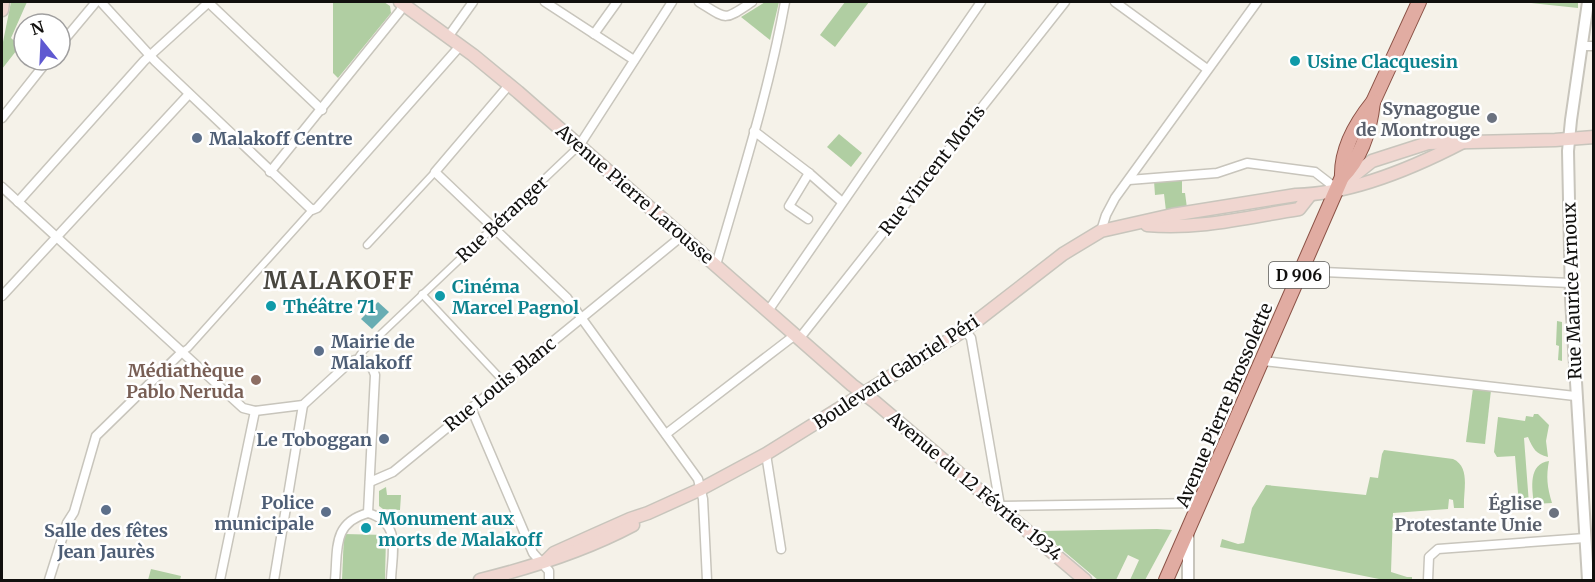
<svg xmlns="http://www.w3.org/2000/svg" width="1595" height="582" font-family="Merriweather,serif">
<rect width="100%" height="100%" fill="#f5f2e9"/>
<!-- green -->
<g fill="#b0cea2">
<path d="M11,2h16l-16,36 9,8 -18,23v-22z"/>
<path d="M333,2h51l6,4 1,7 -53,65 -5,-5z"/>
<path d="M765,2h14l-9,38 -29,-23z"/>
<path d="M845,2h24l-34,45 -15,-12z"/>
<path d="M1521,2h57v6z"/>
<path d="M839,134l23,19 -11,14 -24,-20z"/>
<path d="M1182,179v14h3l2,15 -21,3 -2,-17 -9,1 -1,-14z"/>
<path d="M1557,321l5,1v39l-4,-1 1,-14 -3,-1z"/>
<path d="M1473,388l18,2 -6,54 -19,-2z"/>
<path d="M1534,414h4l11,11 -3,16 2,16c-12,-3 -15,-8 -20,-20l-4,1 5,66 -10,1 -4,-49 -18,1 -3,-5 4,-35 27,4 1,-5 7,1z"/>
<path d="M1384,450l69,9c18,8 10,32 11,49h-10l-1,-8 -4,-1 -1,10 -55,4 -2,59 16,5h5v3h-28l-164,-33 2,-8 16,5 6,-1 8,-35 14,-23 100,10 4,-18 8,1 4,-24z"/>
<path d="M1549,461c-3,15 -2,26 3,42l-18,1c-2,-16 -6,-40 15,-43z"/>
<path d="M386,487l1,8h14l-1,15 -17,-1 -4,-3v-15z"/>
<path d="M1157,529l15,1 -27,50h-15l9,-20 -11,-5 -12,25h-18l-58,-49z"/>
<path d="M344,534l42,1 -1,45h-43z"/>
<path d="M151,569l30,7 -1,4h-32z"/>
</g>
<!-- water -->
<path fill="#68adb3" d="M378,302l11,10 -17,17 -11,-10z"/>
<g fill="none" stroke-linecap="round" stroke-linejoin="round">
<defs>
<g id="pedestrian">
<path d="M367,245l68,-73"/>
<path d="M422,294l81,87"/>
<path d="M182,352l6,-4 124,-138"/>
<path d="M358,358l4,-6 217,-206"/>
</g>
<g id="minor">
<path d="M101,2l54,59 157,149 5,-2 143,-162"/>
<path d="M208,2l114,108"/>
<path d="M545,2l89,58"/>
<path d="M699,2c29,18 24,19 53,0"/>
<path d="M1115,2l92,67"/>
<path d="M594,34l23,-32"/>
<path d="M448,37l25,-35"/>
<path d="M60,45l36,-43"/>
<path d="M1581,46h13"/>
<path d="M509,85l-74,87 132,126 131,181 5,20 4,81"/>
<path d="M2,118l46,-58"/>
<path d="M754,131l55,42 33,29"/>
<path d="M579,146l93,-144"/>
<path d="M270,172l130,-161 4,-9"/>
<path d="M1129,180l88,-7 30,-10 68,9 22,17"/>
<path d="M2,187l241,221 12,3 48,-6 47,-43c12,-6 21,0 25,13l-7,138"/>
<path d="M18,202l126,-141 65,-59"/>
<path d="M808,219l-19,-13 20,-33"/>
<path d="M1101,231l5,-16 9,-17 142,-196"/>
<path d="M716,265c25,-87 53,-174 69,-263"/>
<path d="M1301,271l269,12"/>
<path d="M2,296l187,-202"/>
<path d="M768,311l213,-309"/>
<path d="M965,330l6,8 29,168 201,-3"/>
<path d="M799,339l266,-337"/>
<path d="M1263,361l312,35"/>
<path d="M471,408l62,145 16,18v9"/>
<path d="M666,434l129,-99"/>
<path d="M766,454l15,95"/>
<path d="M370,482l23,-10 289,-236"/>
<path d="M368,513c34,10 24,39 23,67"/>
<path d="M49,580l18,-57 7,-11 22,-76 86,-84"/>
<path d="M220,580l35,-169"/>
<path d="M274,580l29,-175"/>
<path d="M335,580c3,-31 -3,-57 33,-67"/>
<path d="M1428,580l1,-23 9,-8 147,-11"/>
</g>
<g id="tertiary">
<path d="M1588,2l-17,118 -3,31 3,148 17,281"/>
<path d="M1188,580v-49"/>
</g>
<g id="secondary">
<path d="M400,2l73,53 45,37 334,293 23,17 210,178"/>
<path d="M2,10l1,-8"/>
<path d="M1338,188l34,-27 56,-18 127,-3 39,-3"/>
<path d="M1147,225c52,5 101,-8 152,-16l11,-14"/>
<path d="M547,560l7,-7 40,-18 36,-16 18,-6 53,-24 65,-35 199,-124 98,-76 38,-23 71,-16 124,-20c55,-1 119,-28 167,-53"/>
<path d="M480,580c53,-13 104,-29 153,-55"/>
</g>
<g id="primary">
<path d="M1342,177c-1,-27 14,-54 31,-75l46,-100"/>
<path d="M1166,580l176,-403c19,-19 28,-47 31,-75"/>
</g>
</defs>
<!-- pedestrian casing -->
<use href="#pedestrian" stroke="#c8c5bc" stroke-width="9"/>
<!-- minor casing -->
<use href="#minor" stroke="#c8c5bc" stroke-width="11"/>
<!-- tertiary casing -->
<use href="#tertiary" stroke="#c8c5bc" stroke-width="14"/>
<!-- secondary casing -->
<use href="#secondary" stroke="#c8c5bc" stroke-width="15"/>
<!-- primary casing -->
<use href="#primary" stroke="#8b5246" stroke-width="16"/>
<!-- pedestrian -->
<use href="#pedestrian" stroke="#fff" stroke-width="6"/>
<!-- minor -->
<use href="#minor" stroke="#fff" stroke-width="8"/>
<!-- tertiary -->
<use href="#tertiary" stroke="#fff" stroke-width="10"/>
<!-- secondary -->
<use href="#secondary" stroke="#f0d6d0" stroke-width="12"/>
<!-- primary -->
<use href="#primary" stroke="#e1aca2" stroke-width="14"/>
</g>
<!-- markers -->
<g fill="#0f9aa8" stroke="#fff" stroke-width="2">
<circle cx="1295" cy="61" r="6"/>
<circle cx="440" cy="296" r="6"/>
<circle cx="271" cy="306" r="6"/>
<circle cx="366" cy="528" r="6"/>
</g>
<g fill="#6b7280" stroke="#fff" stroke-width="2">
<circle cx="1492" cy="118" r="6"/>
<circle cx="1554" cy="513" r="6"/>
</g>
<g fill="#5c6f8a" stroke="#fff" stroke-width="2">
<circle cx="197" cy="138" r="6"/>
<circle cx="319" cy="351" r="6"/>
<circle cx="384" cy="439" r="6"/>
<circle cx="106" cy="510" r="6"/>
<circle cx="326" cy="512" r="6"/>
</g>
<circle fill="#8d6e63" stroke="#fff" stroke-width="2" cx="256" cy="380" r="6"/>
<g text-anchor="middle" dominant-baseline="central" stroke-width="5" stroke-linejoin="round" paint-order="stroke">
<!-- shield labels -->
<rect fill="#fff" stroke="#585856" stroke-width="1.5" x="1269" y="262" width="60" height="26" rx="4.5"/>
<g font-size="16" font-weight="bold" fill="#11100e">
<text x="1299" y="275">D 906</text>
</g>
<!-- culture labels -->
<g font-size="18" font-weight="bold" fill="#0d838f" stroke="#fff" text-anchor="start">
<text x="1307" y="61">Usine Clacquesin</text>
<text x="452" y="286">Cinéma<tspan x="452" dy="21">Marcel Pagnol</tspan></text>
<text x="283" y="306">Théâtre 71</text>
<text x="378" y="518">Monument aux<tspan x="378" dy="21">morts de Malakoff</tspan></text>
</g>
<!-- worship labels -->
<g font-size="18" font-weight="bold" fill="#5b616d" stroke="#fff" text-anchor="end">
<text x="1480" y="108">Synagogue<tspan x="1480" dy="21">de Montrouge</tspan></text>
<text x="1542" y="503">Église<tspan x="1542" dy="21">Protestante Unie</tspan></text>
</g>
<!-- service labels -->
<g font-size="18" font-weight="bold" fill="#4e5e75" stroke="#fff" text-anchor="start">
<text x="209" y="138">Malakoff Centre</text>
<text x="331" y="341">Mairie de<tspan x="331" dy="21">Malakoff</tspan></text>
<text x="372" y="439" text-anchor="end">Le Toboggan</text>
<text x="314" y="502" text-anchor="end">Police<tspan x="314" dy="21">municipale</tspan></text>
<text x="106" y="530" text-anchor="middle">Salle des fêtes<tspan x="106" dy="21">Jean Jaurès</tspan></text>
</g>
<!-- street labels -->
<g font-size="18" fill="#11100e" stroke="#fff">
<text transform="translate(932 170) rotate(-52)">Rue Vincent Moris</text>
<text transform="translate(635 194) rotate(41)">Avenue Pierre Larousse</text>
<text transform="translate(502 219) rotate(-43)">Rue Béranger</text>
<text transform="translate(1572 291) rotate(-92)">Rue Maurice Arnoux</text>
<text transform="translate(896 372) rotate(-33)">Boulevard Gabriel Péri</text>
<text transform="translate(500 384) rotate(-39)">Rue Louis Blanc</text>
<text transform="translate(1224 405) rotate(-67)">Avenue Pierre Brossolette</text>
<text transform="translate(975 486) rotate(40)">Avenue du 12 Février 1934</text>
</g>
<!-- education labels -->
<g font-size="18" font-weight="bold" fill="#785e54" stroke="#fff" text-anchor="end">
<text x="244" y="370">Médiathèque<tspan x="244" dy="21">Pablo Neruda</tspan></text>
</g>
<!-- district labels -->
<g font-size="24" font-weight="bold" letter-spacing="1.5" fill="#494740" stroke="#fff">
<text x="339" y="280">MALAKOFF</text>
</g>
</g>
<!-- border -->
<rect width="1595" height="582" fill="none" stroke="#11100e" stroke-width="6"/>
<!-- north arrow -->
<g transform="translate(42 42) rotate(342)"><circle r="28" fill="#ffffff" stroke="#a09f9f" stroke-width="1.5"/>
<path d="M0-4.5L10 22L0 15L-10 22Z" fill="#5f59d1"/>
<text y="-9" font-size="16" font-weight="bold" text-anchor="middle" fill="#11100e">N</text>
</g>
</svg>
